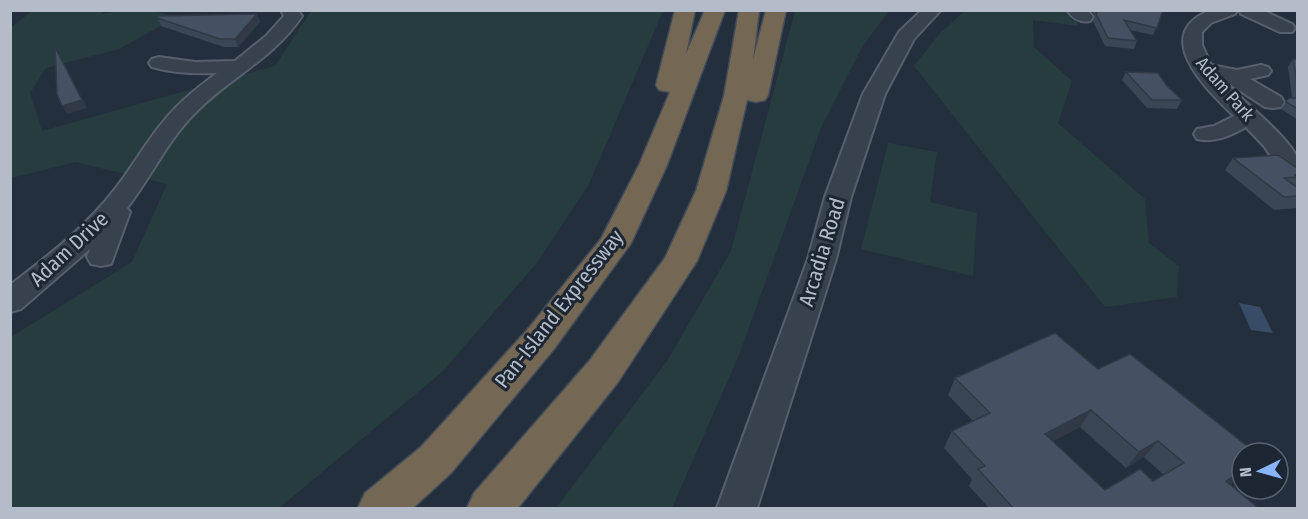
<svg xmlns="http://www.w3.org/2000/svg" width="1308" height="519" font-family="'Fira Sans Condensed',sans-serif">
<rect width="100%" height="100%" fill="#242f3e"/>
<!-- green -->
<g fill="#263c3f">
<path d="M32,11h71l-1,3c25,-4 49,-7 73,4l-56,31 -73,19 -16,25 12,38 233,-65 36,-55h352l-74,173 -53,80 -94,108 -163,136h-268v-171l121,-75 35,-78 -92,-22 -64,16 -1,-150z"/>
<path d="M795,11h94l-27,36 -41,81 -82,227 -67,153h-116l111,-147 64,-110z"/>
<path d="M965,11h102l9,6 2,9 -45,-6 1,27 38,34 -14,42 87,76 4,44 30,23 -2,31 -72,10 -191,-241 26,-33z"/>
<path d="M888,143l49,9 -7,50 47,11 -4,63 -112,-27z"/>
</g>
<!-- water -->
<path fill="#394c67" d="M1239,303l21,4 13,26 -22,-3z"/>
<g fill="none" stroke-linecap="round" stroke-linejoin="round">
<defs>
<g id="minor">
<path d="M281,10h17l4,6c-27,41 -71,61 -105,95 -29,28 -45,65 -70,97l3,4 -19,52 -10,2 -10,-2 -4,-7 3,-8 -69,60 -11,3v-27c38,-29 76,-58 105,-96 17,-21 30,-46 48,-67 15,-19 34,-34 54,-49 -22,1 -44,0 -65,-6l-3,-4 3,-4 7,-2 36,5 40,-1 31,-25 18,-20z"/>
<path d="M922,10h19l-27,29 -29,55 -34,103 -15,62 -79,249h-40l91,-249 17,-62 38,-103 36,-62z"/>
<path d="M1067,10h20l6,7 -3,4c-10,2 -17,-2 -23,-11z"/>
<path d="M1211,10h26l-2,4 -24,9 -9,9v13l9,20 26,5 24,-5 7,2 3,4 -3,4 -18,4 31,18 3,5 -3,5 -8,1 -8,-1 -43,-28c16,19 72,61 76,82 1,7 0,16 0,23l-9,-2 -25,-36 -18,-19c-16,9 -31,16 -49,12l-3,-5 3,-5 17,-3 20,-10c-28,-27 -85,-82 -23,-106z"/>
<path d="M1239,10h23l30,14 3,4 -3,4h-12l-39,-18z"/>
</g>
<g id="highway">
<path d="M675,10h20l-9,44 19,-44h20l-58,155 -36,78 -77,106 -103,124 -38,35h-55l7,-15 56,-46 107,-118 73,-90 38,-74 31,-73 -11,-2 -3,-5z"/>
<path d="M739,10h20l-6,50 13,-50h20l-18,85 -3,5 -9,2 -9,-2 -21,91 -29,70 -79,121 -100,126h-51l7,-15 116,-133 75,-102 31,-67 28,-95z"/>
</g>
</defs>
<!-- minor casing -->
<use href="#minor" stroke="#565f6c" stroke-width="4"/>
<!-- highway casing -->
<use href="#highway" stroke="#434c59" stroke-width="3"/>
<!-- minor -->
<use href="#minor" fill="#38414e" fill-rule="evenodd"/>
<!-- highway -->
<use href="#highway" fill="#746855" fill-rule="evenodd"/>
</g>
<!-- wall -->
<g fill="#3b4654" fill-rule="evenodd">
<path d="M1091,10h72l-10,25 -23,-5 7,11 -3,8 -29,-3 -12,-25 2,-5z"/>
<path d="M257,14l3,8 -22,25h-14l-63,-21 -4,-8z"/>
<path d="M1293,59l5,1v60l-17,-11 5,-7 6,-4 -4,-31z"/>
<path d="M1126,72l56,28 -5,9 -30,-1 -25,-28z"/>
<path d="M1233,158l65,11v14l-3,3 3,2 -1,20 -23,2 -49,-40z"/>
<path d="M1055,333l175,152 28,23h-269l-20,-22 3,-7 -28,-31 8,-17 21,-10 -25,-26 7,-17zM1080,427l46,41 18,-11 20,18 -11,6 -48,9 -52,-49z"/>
</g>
<!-- shaded-wall -->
<g fill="#303945">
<path d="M257,14l3,8 -22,25 -3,-8z"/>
<path d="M55,47l5,8 27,53 -20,6 -5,-8z"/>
<path d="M1091,410l-11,17 -45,23 10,-16z"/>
<path d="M1158,441l-14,16 -18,11 13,-16z"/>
<path d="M1242,471v6l-33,21 17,-17z"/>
</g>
<!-- building -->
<g fill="#455162" stroke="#303945" stroke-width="1.5" fill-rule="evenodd">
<path d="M1098,10h65l-6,18 -33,-8 13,21 -29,-3 -12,-24z"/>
<path d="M257,14l-22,25h-15l-63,-21v-2z"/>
<path d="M55,47l27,53 -20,6 -5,-12z"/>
<path d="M1293,59l5,1v30z"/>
<path d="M1126,72l32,1 9,13 15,14h-30z"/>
<path d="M1289,98h9v11l-12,-7z"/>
<path d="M1278,155l20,14v6h-3l2,2 -13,1 14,10v8l-14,1 -51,-39z"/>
<path d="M1055,333l43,36 32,-15 126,99h-14v18l-16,10 32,27h-245l-35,-39 7,-3 -33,-35 38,-18 -35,-35zM1091,410l48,42 19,-11 26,22 -31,18 -13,-12 -35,21 -60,-56z"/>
</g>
<g text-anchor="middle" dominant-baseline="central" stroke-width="6" stroke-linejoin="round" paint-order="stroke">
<!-- far-street labels -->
<g font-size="18" fill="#b4bcc9" stroke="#1d2633">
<text transform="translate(1225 89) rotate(49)">Adam Park</text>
</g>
<!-- street labels -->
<g font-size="21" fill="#b4bcc9" stroke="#1d2633">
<text transform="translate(69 249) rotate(-43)">Adam Drive</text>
<text transform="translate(822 252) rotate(-73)">Arcadia Road</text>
<text transform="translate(559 309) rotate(-52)">Pan-Island Expressway</text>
</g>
</g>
<!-- border -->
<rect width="1308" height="519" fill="none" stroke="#b4bcc9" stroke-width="24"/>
<!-- north arrow -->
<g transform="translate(1260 471) rotate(265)"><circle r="28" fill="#1d2633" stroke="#59626f" stroke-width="1.5"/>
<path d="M0-4.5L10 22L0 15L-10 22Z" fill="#8ab4f8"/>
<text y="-9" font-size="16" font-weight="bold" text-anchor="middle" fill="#b4bcc9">N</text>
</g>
</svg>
